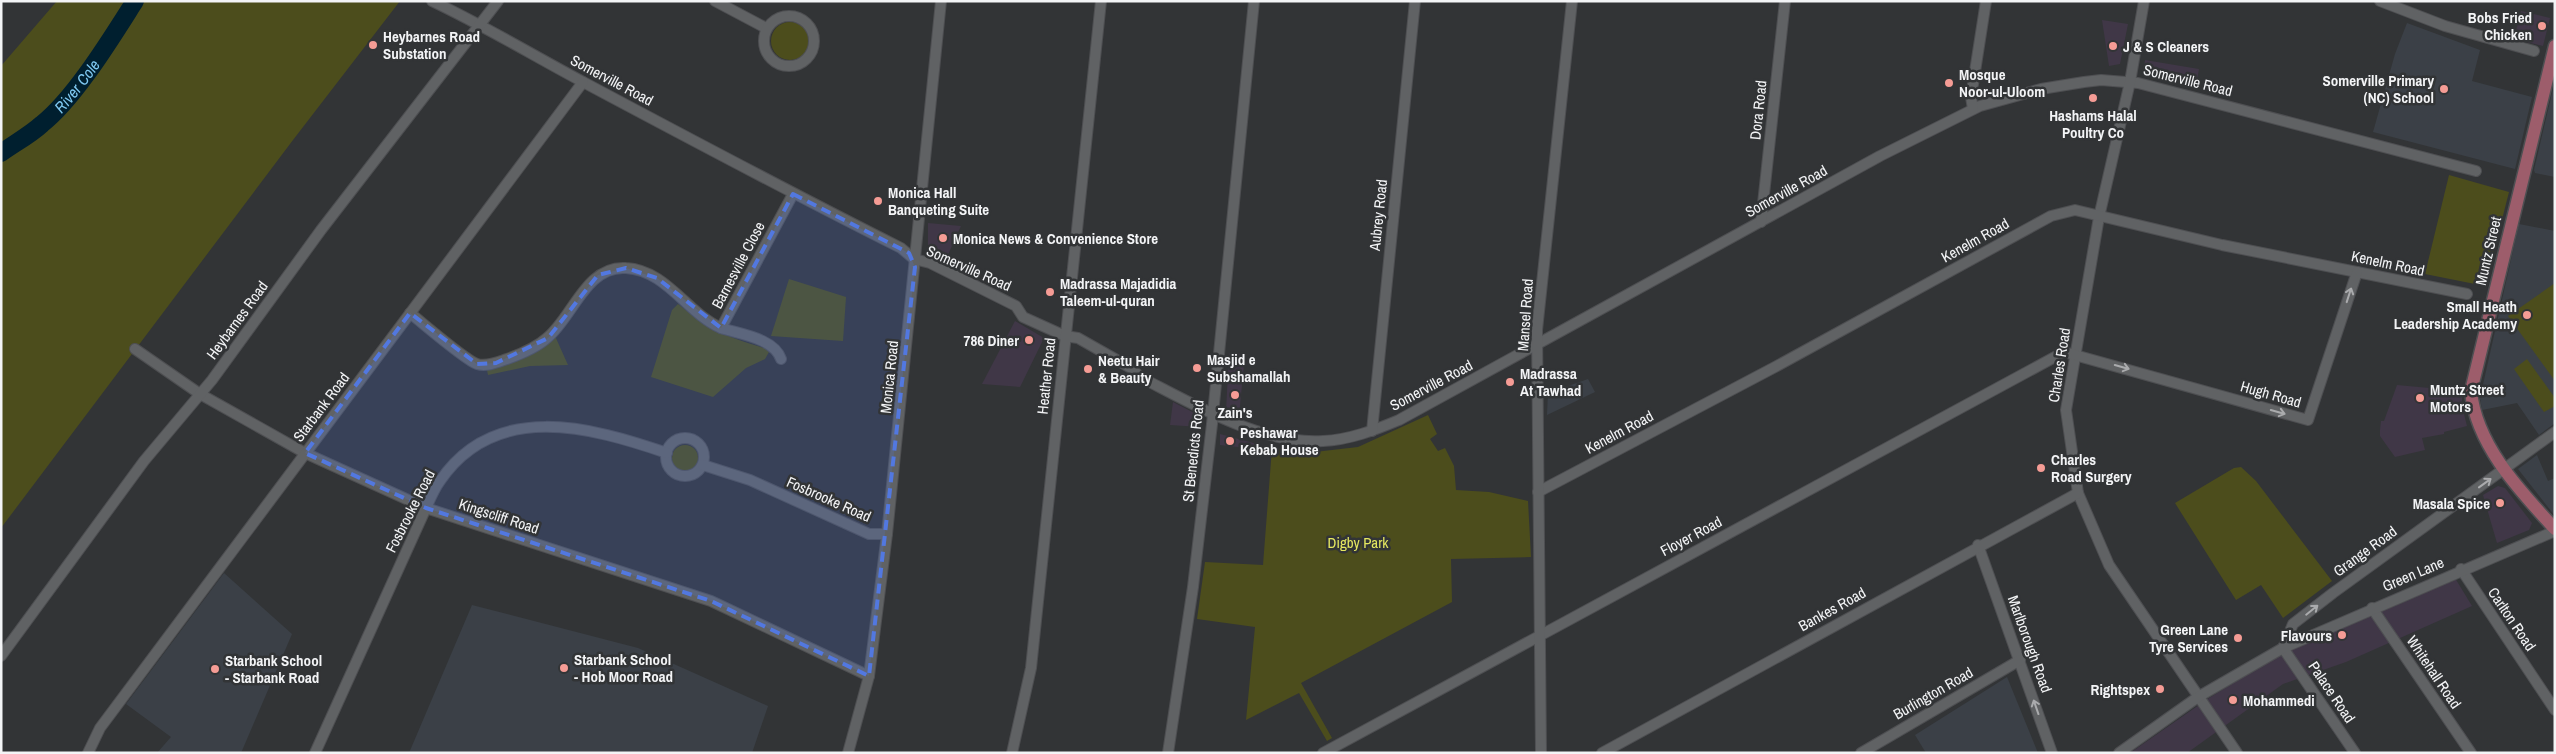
<svg xmlns="http://www.w3.org/2000/svg" width="2556" height="754" font-family="'Archivo Narrow',sans-serif">
<rect width="100%" height="100%" fill="#323436"/>
<!-- commercial -->
<g fill="#403747">
<path d="M2521,11l29,7 -7,28 -29,-7z"/>
<path d="M2102,20l26,4 -8,40 -11,2z"/>
<path d="M2145,60l54,9 -3,16 -53,-10z"/>
<path d="M928,223l33,3 -14,31 -19,-11z"/>
<path d="M1015,321l29,17 -22,45 -2,4 -38,-3z"/>
<path d="M1229,353l16,1 -6,62 -13,-5z"/>
<path d="M2397,385l65,6v15l5,20 -23,6v2l-22,4 3,12 -30,7 -15,-21v-6l1,-9h3z"/>
<path d="M1173,402l29,15 -2,10 -30,-2z"/>
<path d="M1220,434l52,14v9l-16,-8 -36,-4z"/>
<path d="M2498,486l7,2 27,35 -3,7 -32,13 -14,-48z"/>
<path d="M2455,578l17,28 -126,56 -63,22 -96,69h-57l79,-55 88,-54z"/>
</g>
<!-- built -->
<g fill="#3b4047">
<path d="M2407,23l73,27 -8,31 60,16 -17,72 -142,-37 22,-78z"/>
<path d="M2555,80v97l-20,-4 -1,-3z"/>
<path d="M2519,224l36,7v192l-16,12 -22,-32 -35,7 -2,-12z"/>
<path d="M1588,379l7,13 -48,23 1,-22z"/>
<path d="M2537,455l11,26 7,-3v38l-37,-47z"/>
<path d="M224,573l68,61 -51,119h-84l14,-16 -45,-33z"/>
<path d="M472,605l166,43 130,58 -16,47h-343z"/>
<path d="M2007,677l31,76h-112l-11,-18z"/>
</g>
<!-- green -->
<g fill="#4c4d1c">
<path d="M57,1h343l-107,139 -292,388v-462z"/>
<circle cx="790" cy="41" r="19"/>
<path d="M2449,175l60,17 -24,94 -60,-12z"/>
<path d="M789,279l57,18 -3,44 -72,-5z"/>
<path d="M2555,283v98l-47,-65z"/>
<path d="M678,304c33,26 46,32 86,44l5,4 -4,7 -19,9 -33,29 -62,-20 21,-67z"/>
<path d="M555,336l13,29 -38,1 -42,9 -1,-5 35,-12z"/>
<path d="M2527,359l28,39v8l-11,6 -30,-43z"/>
<path d="M1428,415l9,19 -7,5 8,12 7,-3 9,18 2,24 33,2 39,9 3,56 -80,2 1,43 -151,81 31,55 -5,3 -28,-48 -53,27 9,-93 -58,-8 8,-57 58,3 9,-117 34,5 52,-6z"/>
<circle cx="685" cy="458" r="13"/>
<path d="M2241,467l15,14 76,100 -49,37 -22,-33 -25,15 -61,-97 59,-35z"/>
</g>
<g fill="none" stroke-linecap="round" stroke-linejoin="round">
<!-- river -->
<path stroke="#001f2f" stroke-width="18" id="s1" d="M1,153c14,-10 29,-18 41,-29 33,-26 70,-87 93,-123"/>
<defs>
<g id="minor">
<path d="M432,1c53,25 102,55 153,82 105,56 210,112 316,165l13,11 16,4 86,43 7,11 42,19 13,2 53,30 9,9c53,27 121,68 183,64 26,-1 52,-11 76,-21l481,-264 100,-50 61,-17 43,-7 17,-2 37,3 338,88"/>
<path d="M715,1l51,27"/>
<path d="M2144,1l-14,81 -31,135 -33,193 12,83 31,72 128,188"/>
<path d="M2380,1l65,25 89,25"/>
<circle cx="789" cy="41" r="25"/>
<path d="M1973,109l-2,-12 15,-96"/>
<path d="M1761,222l24,-221"/>
<path d="M410,313c14,11 54,46 67,51 10,3 21,-2 30,-5 14,-5 29,-11 40,-21 26,-21 39,-73 79,-70 40,2 61,45 95,60l72,-134"/>
<path d="M721,328c18,6 53,10 60,31"/>
<path d="M135,349l65,45 105,59 121,55 285,93 158,75"/>
<path d="M1372,431l43,-430"/>
<circle cx="685" cy="457" r="19"/>
<path d="M703,465l47,15 119,54h18"/>
<path d="M1538,492l237,-125 276,-151 24,-6 147,35 245,49"/>
<path d="M1978,545l74,208"/>
<path d="M2461,569l94,141"/>
<path d="M2372,608l99,145"/>
<path d="M2283,648l10,-24 40,-31 222,-161"/>
<path d="M2283,648l72,105"/>
<path d="M1,656l143,-195 68,-81 109,-150 177,-229"/>
<path d="M88,753l12,-25 483,-646"/>
<path d="M315,753l111,-245c4,-9 8,-19 14,-27 55,-81 151,-54 227,-28"/>
<path d="M848,753l21,-77 18,-142 54,-533"/>
<path d="M1012,753l19,-85 70,-667"/>
<path d="M1168,753l25,-166 19,-163 42,-423"/>
<path d="M1323,753l741,-401 244,68 49,-148"/>
<path d="M1541,753l-4,-423 35,-329"/>
<path d="M1602,753l476,-260"/>
<path d="M1861,753l159,-93"/>
<path d="M2119,753l79,-56 85,-49 272,-117"/>
</g>
<path id="major" d="M2555,46l-84,345c5,54 49,100 84,138"/>
</defs>
<!-- minor casing -->
<use href="#minor" stroke="#4e4f52" stroke-width="12"/>
<!-- major casing -->
<use href="#major" stroke="#4e4f52" stroke-width="15"/>
<!-- minor -->
<use href="#minor" stroke="#606264" stroke-width="10"/>
<!-- major -->
<use href="#major" stroke="#9d5d6b" stroke-width="12"/>
</g>
<!-- one-way arrows -->
<defs><path id="oneway-shaft" d="M-6 0H5M1.5-3L5.5 0L1.5 3" fill="none" stroke-width="1.6" stroke-linecap="round" stroke-linejoin="round" transform="scale(1.25)"/></defs>
<g stroke="#aaabad">
<use href="#oneway-shaft" transform="translate(2349 295) rotate(-72)"/>
<use href="#oneway-shaft" transform="translate(2122 367) rotate(16)"/>
<use href="#oneway-shaft" transform="translate(2278 412) rotate(16)"/>
<use href="#oneway-shaft" transform="translate(2485 483) rotate(-36)"/>
<use href="#oneway-shaft" transform="translate(2312 610) rotate(-39)"/>
<use href="#oneway-shaft" transform="translate(2036 707) rotate(-109)"/>
</g>
<!-- marked area -->
<path fill="#5278e0" fill-opacity="0.2" stroke="#5278e0" stroke-width="4" stroke-dasharray="10 6" stroke-linejoin="round" d="M793,194l116,59 6,14 -46,409 -158,-75 -285,-93 -121,-55 105,-140 67,51 19,-1 52,-25 50,-63 28,-7 31,10 64,50z"/>
<!-- markers -->
<g fill="#f59c95" stroke="#323436" stroke-width="2">
<circle cx="2542" cy="26" r="5"/>
<circle cx="373" cy="45" r="5"/>
<circle cx="2113" cy="46" r="5"/>
<circle cx="1949" cy="83" r="5"/>
<circle cx="2444" cy="89" r="5"/>
<circle cx="2093" cy="98" r="5"/>
<circle cx="878" cy="201" r="5"/>
<circle cx="943" cy="238" r="5"/>
<circle cx="1050" cy="292" r="5"/>
<circle cx="2527" cy="315" r="5"/>
<circle cx="1029" cy="340" r="5"/>
<circle cx="1197" cy="368" r="5"/>
<circle cx="1088" cy="369" r="5"/>
<circle cx="1510" cy="382" r="5"/>
<circle cx="1235" cy="395" r="5"/>
<circle cx="2420" cy="398" r="5"/>
<circle cx="1230" cy="441" r="5"/>
<circle cx="2041" cy="468" r="5"/>
<circle cx="2500" cy="503" r="5"/>
<circle cx="2342" cy="635" r="5"/>
<circle cx="2238" cy="638" r="5"/>
<circle cx="564" cy="668" r="5"/>
<circle cx="215" cy="669" r="5"/>
<circle cx="2160" cy="689" r="5"/>
<circle cx="2233" cy="700" r="5"/>
</g>
<g text-anchor="middle" dominant-baseline="central" stroke-width="5" stroke-linejoin="round" paint-order="stroke">
<!-- poi labels -->
<g font-size="15" font-weight="bold" fill="#f3f4f6" stroke="#323436" text-anchor="start">
<text x="2532" y="17" text-anchor="end">Bobs Fried<tspan x="2532" dy="17">Chicken</tspan></text>
<text x="383" y="36">Heybarnes Road<tspan x="383" dy="17">Substation</tspan></text>
<text x="2123" y="46">J &amp; S Cleaners</text>
<text x="1959" y="74">Mosque<tspan x="1959" dy="17">Noor-ul-Uloom</tspan></text>
<text x="2434" y="80" text-anchor="end">Somerville Primary<tspan x="2434" dy="17">(NC) School</tspan></text>
<text x="2093" y="115" text-anchor="middle">Hashams Halal<tspan x="2093" dy="17">Poultry Co</tspan></text>
<text x="888" y="192">Monica Hall<tspan x="888" dy="17">Banqueting Suite</tspan></text>
<text x="953" y="238">Monica News &amp; Convenience Store</text>
<text x="1060" y="283">Madrassa Majadidia<tspan x="1060" dy="17">Taleem-ul-quran</tspan></text>
<text x="2517" y="306" text-anchor="end">Small Heath<tspan x="2517" dy="17">Leadership Academy</tspan></text>
<text x="1019" y="340" text-anchor="end">786 Diner</text>
<text x="1207" y="359">Masjid e<tspan x="1207" dy="17">Subshamallah</tspan></text>
<text x="1098" y="360">Neetu Hair<tspan x="1098" dy="17">&amp; Beauty</tspan></text>
<text x="1520" y="373">Madrassa<tspan x="1520" dy="17">At Tawhad</tspan></text>
<text x="2430" y="389">Muntz Street<tspan x="2430" dy="17">Motors</tspan></text>
<text x="1235" y="412" text-anchor="middle">Zain's</text>
<text x="1240" y="432">Peshawar<tspan x="1240" dy="17">Kebab House</tspan></text>
<text x="2051" y="459">Charles<tspan x="2051" dy="17">Road Surgery</tspan></text>
<text x="2490" y="503" text-anchor="end">Masala Spice</text>
<text x="2228" y="629" text-anchor="end">Green Lane<tspan x="2228" dy="17">Tyre Services</tspan></text>
<text x="2332" y="635" text-anchor="end">Flavours</text>
<text x="574" y="659">Starbank School<tspan x="574" dy="17">- Hob Moor Road</tspan></text>
<text x="225" y="660">Starbank School<tspan x="225" dy="17">- Starbank Road</tspan></text>
<text x="2150" y="689" text-anchor="end">Rightspex</text>
<text x="2243" y="700">Mohammedi</text>
</g>
<!-- street labels -->
<g font-size="15" fill="#f3f4f6" stroke="#323436">
<text transform="translate(612 80) rotate(28)">Somerville Road</text>
<text transform="translate(2188 80) rotate(14)">Somerville Road</text>
<text transform="translate(1758 110) rotate(-84)">Dora Road</text>
<text transform="translate(1786 191) rotate(-29)">Somerville Road</text>
<text transform="translate(1378 215) rotate(-84)">Aubrey Road</text>
<text transform="translate(1975 240) rotate(-29)">Kenelm Road</text>
<text transform="translate(2488 251) rotate(-77)">Muntz Street</text>
<text transform="translate(2388 263) rotate(12)">Kenelm Road</text>
<text transform="translate(738 265) rotate(-62)">Barnesville Close</text>
<text transform="translate(969 268) rotate(24)">Somerville Road</text>
<text transform="translate(1525 315) rotate(-86)">Mansel Road</text>
<text transform="translate(237 320) rotate(-54)">Heybarnes Road</text>
<text transform="translate(2059 365) rotate(-81)">Charles Road</text>
<text transform="translate(1046 376) rotate(-84)">Heather Road</text>
<text transform="translate(889 377) rotate(-84)">Monica Road</text>
<text transform="translate(1431 385) rotate(-28)">Somerville Road</text>
<text transform="translate(2271 394) rotate(16)">Hugh Road</text>
<text transform="translate(321 407) rotate(-53)">Starbank Road</text>
<text transform="translate(1619 432) rotate(-28)">Kenelm Road</text>
<text transform="translate(1193 451) rotate(-84)">St Benedicts Road</text>
<text transform="translate(829 499) rotate(24)">Fosbrooke Road</text>
<text transform="translate(410 511) rotate(-63)">Fosbrooke Road</text>
<text transform="translate(499 516) rotate(18)">Kingscliff Road</text>
<text transform="translate(1691 536) rotate(-28)">Floyer Road</text>
<text transform="translate(2365 551) rotate(-36)">Grange Road</text>
<text transform="translate(2413 574) rotate(-23)">Green Lane</text>
<text transform="translate(1832 609) rotate(-29)">Bankes Road</text>
<text transform="translate(2512 619) rotate(56)">Carlton Road</text>
<text transform="translate(2030 644) rotate(70)">Marlborough Road</text>
<text transform="translate(2434 672) rotate(56)">Whitehall Road</text>
<text transform="translate(2332 692) rotate(56)">Palace Road</text>
<text transform="translate(1933 693) rotate(-30)">Burlington Road</text>
</g>
<!-- park labels -->
<g font-size="15" fill="#e5e760" stroke="#323436">
<text x="1358" y="542">Digby Park</text>
</g>
<!-- water labels -->
<g font-size="16" font-style="italic" fill="#7fc9f2" stroke="#323436">
<text stroke="none"><textPath href="#s1" startOffset="102">River Cole</textPath></text>
</g>
</g>
<!-- border -->
<rect width="2556" height="754" fill="none" stroke="#f3f4f6" stroke-width="5"/>
</svg>
